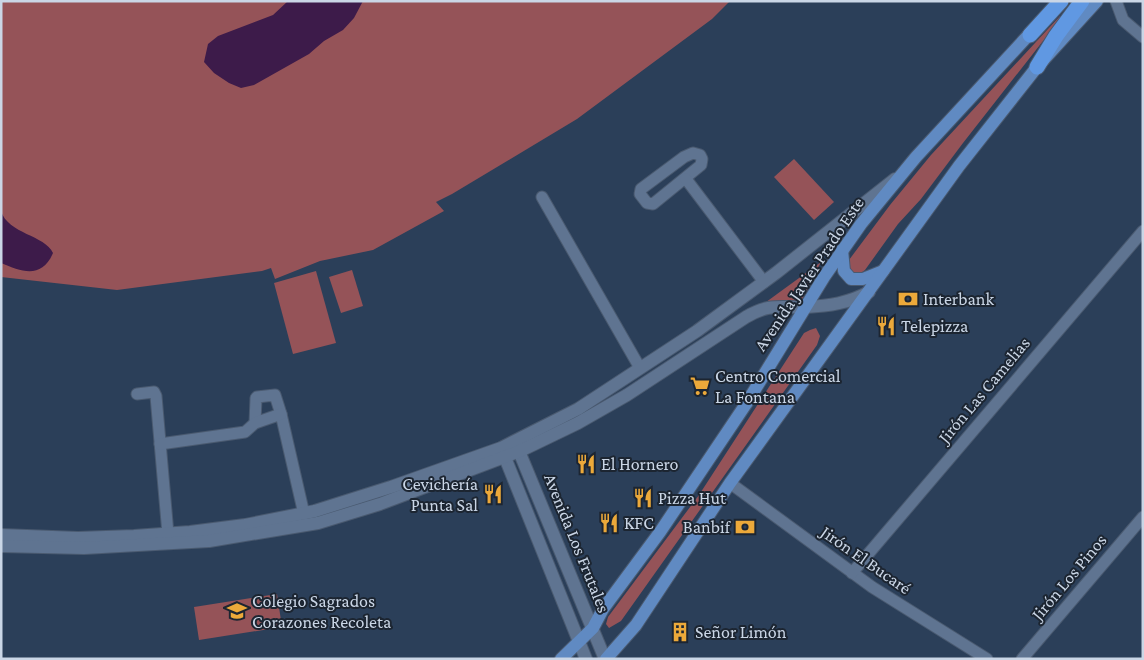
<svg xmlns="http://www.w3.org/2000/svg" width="1144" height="660" font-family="'Crimson Pro',serif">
<rect width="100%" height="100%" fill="#2b3f59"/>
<!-- green -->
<g fill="#955358">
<path d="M1,1h729l-18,18 -135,100 -125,75 -16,8 8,9 -71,39 -53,11 -45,18 -4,-11 -9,3 -145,19 -116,-13z"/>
<path d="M1060,16l1,2 -98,125 -42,56 -23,25 -33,46 -4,3h-12v-13l41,-55 41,-50z"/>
<path d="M794,159l40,43 -20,18 -40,-43z"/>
<path d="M821,262l-21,41 -38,2z"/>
<path d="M352,270l11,36 -22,7 -12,-36z"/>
<path d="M316,271l20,72 -43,11 -19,-71z"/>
<path d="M816,328l4,8 -3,9 -196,276 -12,7 -3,-4 2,-7 91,-122 105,-162 6,-3z"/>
<path d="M277,594l5,33 -83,13 -5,-33z"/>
</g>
<!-- water -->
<g fill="#3d1b4a">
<path d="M288,1h75l-9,17 -11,12 -19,11 -15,13 -55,31 -13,3 -12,-5 -15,-10 -10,-11 4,-18 10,-8 55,-21z"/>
<path d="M1,211c7,23 44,24 52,42 -11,26 -31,19 -52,10z"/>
</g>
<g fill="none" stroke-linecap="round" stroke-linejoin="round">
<defs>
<g id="minor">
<path d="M1116,1l7,19 20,17"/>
<path d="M693,153l7,2 2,4 -1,6 -48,39 -6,-1 -7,-9 1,-5 43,-32z"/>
<path d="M686,179l78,103"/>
<path d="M542,197l98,171"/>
<path d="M137,394l17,-2 2,4 12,138"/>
<path d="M255,423l1,-25 1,-1 18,-2 6,19 23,100"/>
<path d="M160,444l85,-12 10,-9 26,-9"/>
<path d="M730,483l142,104 115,72"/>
<path d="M852,573l291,-342"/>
<path d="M1022,659l121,-142"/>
</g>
<g id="secondary">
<path d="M516,444l89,215"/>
<path d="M502,450l84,209"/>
<path d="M1,535l77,3 56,-2 56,-4 55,-7 70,-14 76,-24 110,-39 77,-39 119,-78 79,-58 119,-94"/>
<path d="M1,546l83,2 125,-7 109,-18 62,-19 140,-53 58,-28 49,-28 119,-78c24,-14 33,-9 60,-10 23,-1 43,-4 63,-15"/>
</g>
<g id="primary">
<path d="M842,250l2,21 7,8h12l20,-8"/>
<path d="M561,659l32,-31 10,-19 57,-77 86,-128 78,-127 37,-53 55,-67 120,-130"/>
<path d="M606,659l30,-34 94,-142 229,-317 78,-99 60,-66"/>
</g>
<g id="motorway">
<path d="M1030,35l31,-34"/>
<path d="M1037,67l19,-31 26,-35"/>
</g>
</defs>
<!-- minor casing -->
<use href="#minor" stroke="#4a5a70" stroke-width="13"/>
<!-- secondary casing -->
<use href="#secondary" stroke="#4a5a70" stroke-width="14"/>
<!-- primary casing -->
<use href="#primary" stroke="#4a5a70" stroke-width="14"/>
<!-- motorway casing -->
<use href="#motorway" stroke="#4a5a70" stroke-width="17"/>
<!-- minor -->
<use href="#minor" stroke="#5f7491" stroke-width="11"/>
<!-- secondary -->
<use href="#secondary" stroke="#5f7491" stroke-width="12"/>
<!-- primary -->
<use href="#primary" stroke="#608ac2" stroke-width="12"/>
<!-- motorway -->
<use href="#motorway" stroke="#6098e2" stroke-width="15"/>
</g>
<!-- icons -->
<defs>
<symbol id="bank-bare" viewBox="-9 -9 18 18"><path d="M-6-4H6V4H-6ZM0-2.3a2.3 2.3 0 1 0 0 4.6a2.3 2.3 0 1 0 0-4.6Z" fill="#eca93a" stroke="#1c2531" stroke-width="2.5" paint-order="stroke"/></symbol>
<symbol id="restaurant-bare" viewBox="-9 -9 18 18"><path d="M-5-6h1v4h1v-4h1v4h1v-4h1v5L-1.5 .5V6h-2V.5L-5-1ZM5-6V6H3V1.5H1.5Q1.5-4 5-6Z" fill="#eca93a" stroke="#1c2531" stroke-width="2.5" paint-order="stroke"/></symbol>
<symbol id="supermarket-bare" viewBox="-9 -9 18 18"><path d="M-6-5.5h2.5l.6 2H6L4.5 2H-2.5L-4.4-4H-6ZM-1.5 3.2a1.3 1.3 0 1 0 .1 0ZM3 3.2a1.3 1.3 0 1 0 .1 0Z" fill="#eca93a" stroke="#1c2531" stroke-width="2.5" paint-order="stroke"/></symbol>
<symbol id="school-bare" viewBox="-9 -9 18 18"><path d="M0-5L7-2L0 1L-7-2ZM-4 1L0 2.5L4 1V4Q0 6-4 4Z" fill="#eca93a" stroke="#1c2531" stroke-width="2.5" paint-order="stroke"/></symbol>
<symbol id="building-bare" viewBox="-9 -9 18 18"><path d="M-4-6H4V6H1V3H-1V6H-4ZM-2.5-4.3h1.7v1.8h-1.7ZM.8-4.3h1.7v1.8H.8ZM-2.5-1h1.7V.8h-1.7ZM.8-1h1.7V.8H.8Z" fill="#eca93a" stroke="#1c2531" stroke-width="2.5" paint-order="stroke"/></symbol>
</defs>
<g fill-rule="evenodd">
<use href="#bank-bare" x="894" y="285" width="28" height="28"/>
<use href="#restaurant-bare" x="872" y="312" width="28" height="28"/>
<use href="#supermarket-bare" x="686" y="372" width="28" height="28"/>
<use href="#restaurant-bare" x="572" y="450" width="28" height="28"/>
<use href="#restaurant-bare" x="479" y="480" width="28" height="28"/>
<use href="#restaurant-bare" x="629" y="484" width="28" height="28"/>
<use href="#restaurant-bare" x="595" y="509" width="28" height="28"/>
<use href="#bank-bare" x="731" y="513" width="28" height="28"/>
<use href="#school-bare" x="223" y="597" width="28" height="28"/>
<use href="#building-bare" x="666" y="618" width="28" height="28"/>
</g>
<g text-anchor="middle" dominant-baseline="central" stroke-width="4" stroke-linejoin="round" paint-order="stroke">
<!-- street labels -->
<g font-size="18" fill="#cad6e6" stroke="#1c2531">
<text transform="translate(809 274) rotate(-56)">Avenida Javier Prado Este</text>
<text transform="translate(984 390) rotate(-50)">Jirón Las Camelias</text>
<text transform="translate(577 543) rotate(68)">Avenida Los Frutales</text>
<text transform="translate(866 560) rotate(35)">Jirón El Bucaré</text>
<text transform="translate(1069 577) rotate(-50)">Jirón Los Pinos</text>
</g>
<!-- poi labels -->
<g font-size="18" fill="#cad6e6" stroke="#1c2531" text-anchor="start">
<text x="923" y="299">Interbank</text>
<text x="901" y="326">Telepizza</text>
<text x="715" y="376">Centro Comercial<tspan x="715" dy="21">La Fontana</tspan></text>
<text x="601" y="464">El Hornero</text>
<text x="478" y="484" text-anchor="end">Cevichería<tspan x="478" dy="21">Punta Sal</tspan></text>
<text x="658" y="498">Pizza Hut</text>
<text x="624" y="523">KFC</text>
<text x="730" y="527" text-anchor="end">Banbif</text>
<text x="252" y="601">Colegio Sagrados<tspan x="252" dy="21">Corazones Recoleta</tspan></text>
<text x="695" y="632">Señor Limón</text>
</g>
</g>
<!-- border -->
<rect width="1144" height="660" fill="none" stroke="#cad6e6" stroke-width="5"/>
</svg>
